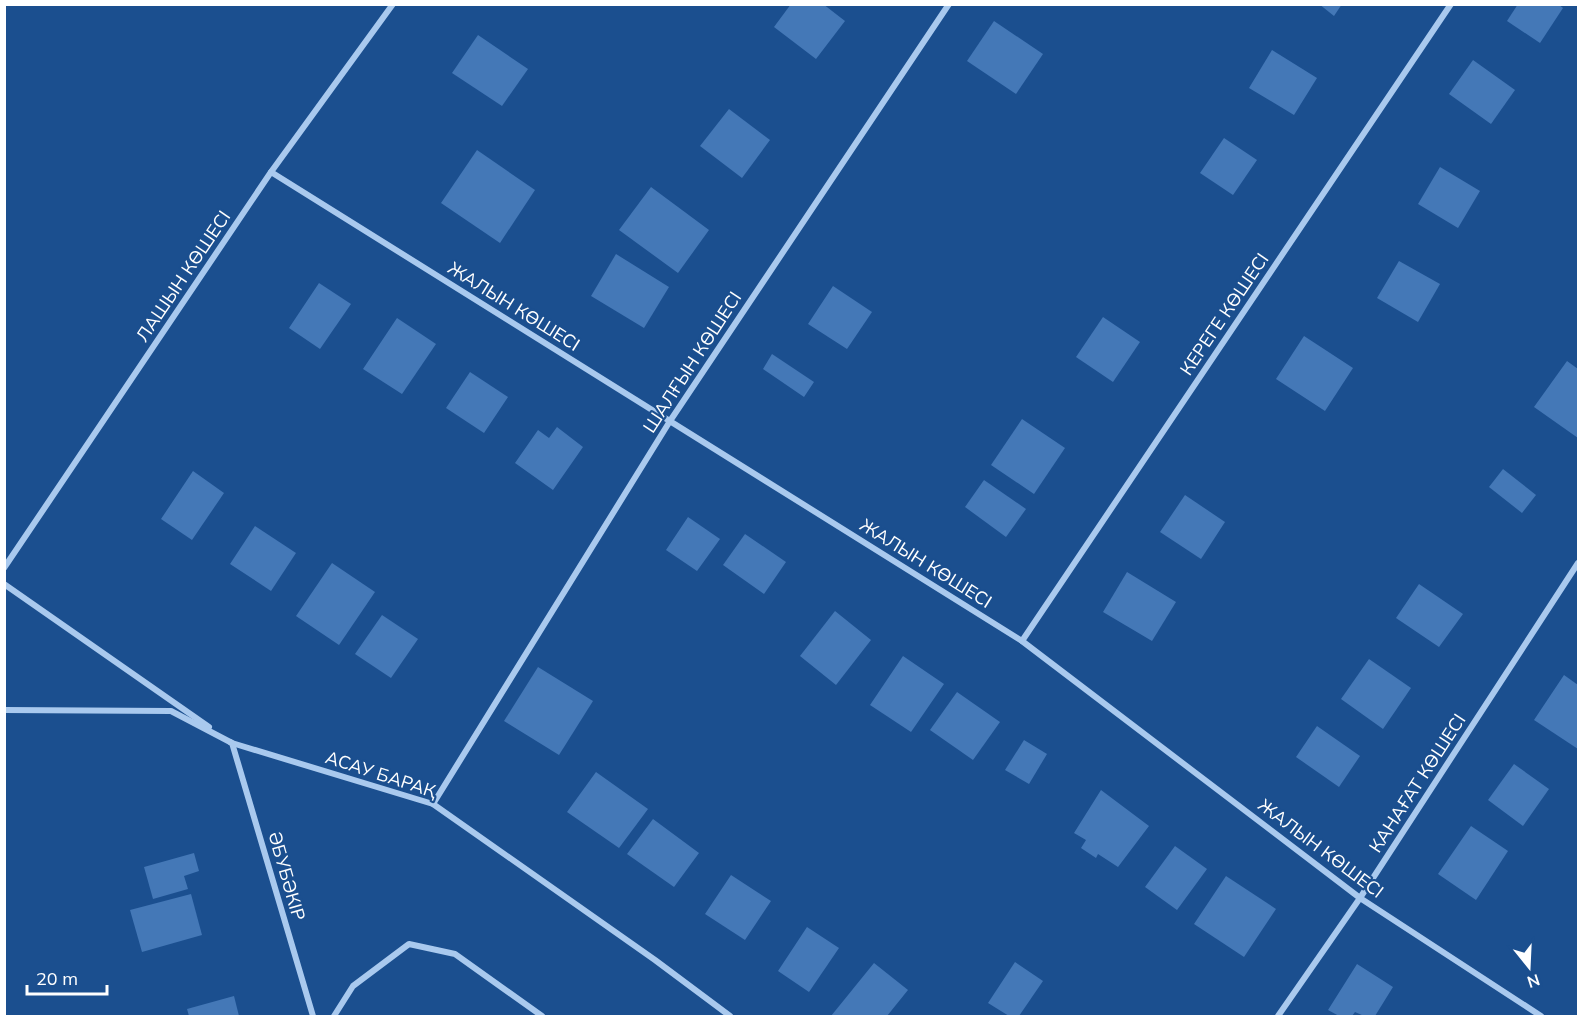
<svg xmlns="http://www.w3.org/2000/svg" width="1583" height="1021" font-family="Mulish,sans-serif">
<rect width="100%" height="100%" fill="#1b4f8f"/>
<!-- building -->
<g fill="#4478b7">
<path d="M791,4h32l22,17 -29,38 -42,-32z"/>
<path d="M1319,4h23l-8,12z"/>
<path d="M1518,4h40l5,4 -23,35 -33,-22z"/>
<path d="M994,21l49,33 -27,40 -49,-33z"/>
<path d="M478,35l50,34 -26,37 -50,-33z"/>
<path d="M1272,50l45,28 -23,37 -45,-27z"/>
<path d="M1473,60l42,30 -24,34 -42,-30z"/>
<path d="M729,109l41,31 -28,38 -42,-32z"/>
<path d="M1224,138l33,22 -24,35 -33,-22z"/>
<path d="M477,150l58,40 -35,53 -59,-40z"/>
<path d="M1440,167l40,24 -22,37 -40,-24z"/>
<path d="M651,187l58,43 -31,43 -59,-43z"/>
<path d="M616,254l53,33 -25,41 -53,-32z"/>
<path d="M1399,261l41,23 -22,38 -41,-24z"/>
<path d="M319,283l32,21 -31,45 -31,-21z"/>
<path d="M833,286l39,26 -25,37 -39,-25z"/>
<path d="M1103,317l37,25 -27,40 -37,-25z"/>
<path d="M397,318l39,26 -34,50 -39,-25z"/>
<path d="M1304,336l49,32 -28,43 -49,-32z"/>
<path d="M772,354l42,28 -10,15 -41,-28z"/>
<path d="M1567,361l11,8v69l-44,-31z"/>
<path d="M470,372l38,25 -24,36 -38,-25z"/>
<path d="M1022,419l43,29 -31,46 -43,-29z"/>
<path d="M557,427l26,20 -30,43 -38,-27 23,-33 11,8z"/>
<path d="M1503,469l33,26 -14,18 -33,-26z"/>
<path d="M193,471l31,22 -32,47 -31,-21z"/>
<path d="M984,480l42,29 -20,28 -41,-30z"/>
<path d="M1185,495l40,27 -24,37 -41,-27z"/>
<path d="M688,517l32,22 -23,32 -31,-21z"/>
<path d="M255,526l41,27 -25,38 -41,-27z"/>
<path d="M745,534l41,28 -22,32 -41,-29z"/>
<path d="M332,563l43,29 -36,53 -43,-29z"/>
<path d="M1127,572l49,30 -24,39 -49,-29z"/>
<path d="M1419,584l44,30 -24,33 -43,-29z"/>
<path d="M835,611l36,29 -35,45 -36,-29z"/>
<path d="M382,615l36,24 -27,39 -36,-24z"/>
<path d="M903,656l41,28 -33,48 -41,-27z"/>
<path d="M1369,659l42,29 -28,41 -42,-30z"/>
<path d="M538,667l55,34 -34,54 -55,-34z"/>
<path d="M1564,675l14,10v64l-44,-29z"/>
<path d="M957,692l43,30 -27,38 -43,-30z"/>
<path d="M1317,726l43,30 -21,31 -43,-30z"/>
<path d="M1024,740l23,14 -18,30 -24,-14z"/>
<path d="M1514,764l35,25 -26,37 -35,-26z"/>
<path d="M596,772l52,37 -29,39 -52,-36z"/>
<path d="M1101,790l48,36 -31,41 -20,-13 -2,4 -15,-10 5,-8 -12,-7z"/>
<path d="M653,819l46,34 -25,34 -47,-33z"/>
<path d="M1471,826l37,25 -32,49 -38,-26z"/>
<path d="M1175,846l32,23 -30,41 -32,-23z"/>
<path d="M194,853l5,18 -15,5 4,13 -35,10 -9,-32z"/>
<path d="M731,875l40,26 -26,39 -40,-26z"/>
<path d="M1226,876l50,33 -32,48 -50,-33z"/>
<path d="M191,894l11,41 -60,17 -12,-42z"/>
<path d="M807,927l32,21 -30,44 -31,-21z"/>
<path d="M1015,962l28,19 -24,35h-10l-21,-13z"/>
<path d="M874,963l34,27 -21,26h-56z"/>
<path d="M1357,964l36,23 -18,29h-11l-9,-4 -3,4h-13l-11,-6z"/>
<path d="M234,996l5,20h-50l-2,-7z"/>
</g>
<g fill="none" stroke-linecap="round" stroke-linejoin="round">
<!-- minor -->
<g stroke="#a9c9ee" stroke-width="6">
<path d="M271,172l751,469 338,257 181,118"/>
<path d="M4,568l267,-396 122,-168"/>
<path d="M4,584l205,143"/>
<path d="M1022,641l429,-637"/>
<path d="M4,710l167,1 61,32 201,61 222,156 75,56"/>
<path d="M230,742l2,1 81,273"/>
<path d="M433,804l237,-383 279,-417"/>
<path d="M334,1016l19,-30 56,-42 46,10 87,62"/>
<path d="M1278,1016l82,-118 218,-335"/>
</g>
</g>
<g text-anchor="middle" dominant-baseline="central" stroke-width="4.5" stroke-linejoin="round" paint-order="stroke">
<!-- street labels -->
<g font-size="18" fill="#fff" stroke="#1b4f8f">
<text transform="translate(183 276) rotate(-56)">ЛАШЫН КӨШЕСІ</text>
<text transform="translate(514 306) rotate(32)">ЖАЛЫН КӨШЕСІ</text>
<text transform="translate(1224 314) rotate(-56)">КЕРЕГЕ КӨШЕСІ</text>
<text transform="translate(692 362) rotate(-57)">ШАЛҒЫН КӨШЕСІ</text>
<text transform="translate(926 563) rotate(32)">ЖАЛЫН КӨШЕСІ</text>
<text transform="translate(381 774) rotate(18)">АСАУ БАРАҚ</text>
<text transform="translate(1417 783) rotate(-57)">КАНАҒАТ КӨШЕСІ</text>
<text transform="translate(1321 848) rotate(37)">ЖАЛЫН КӨШЕСІ</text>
<text transform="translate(287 876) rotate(74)">ӘБУБӘКІР</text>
</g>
</g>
<!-- border -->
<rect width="1583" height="1021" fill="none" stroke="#ffffff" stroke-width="12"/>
<!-- north arrow -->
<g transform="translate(1529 967) rotate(162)" stroke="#1b4f8f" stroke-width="4.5" paint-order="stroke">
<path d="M0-4.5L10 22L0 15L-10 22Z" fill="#ffffff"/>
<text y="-9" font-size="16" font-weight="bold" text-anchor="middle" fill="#ffffff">N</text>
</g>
<!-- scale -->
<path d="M27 985v9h80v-9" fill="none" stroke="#ffffff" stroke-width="3"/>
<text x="36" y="985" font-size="18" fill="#ffffff" stroke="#1b4f8f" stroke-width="4.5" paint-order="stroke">20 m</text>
</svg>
